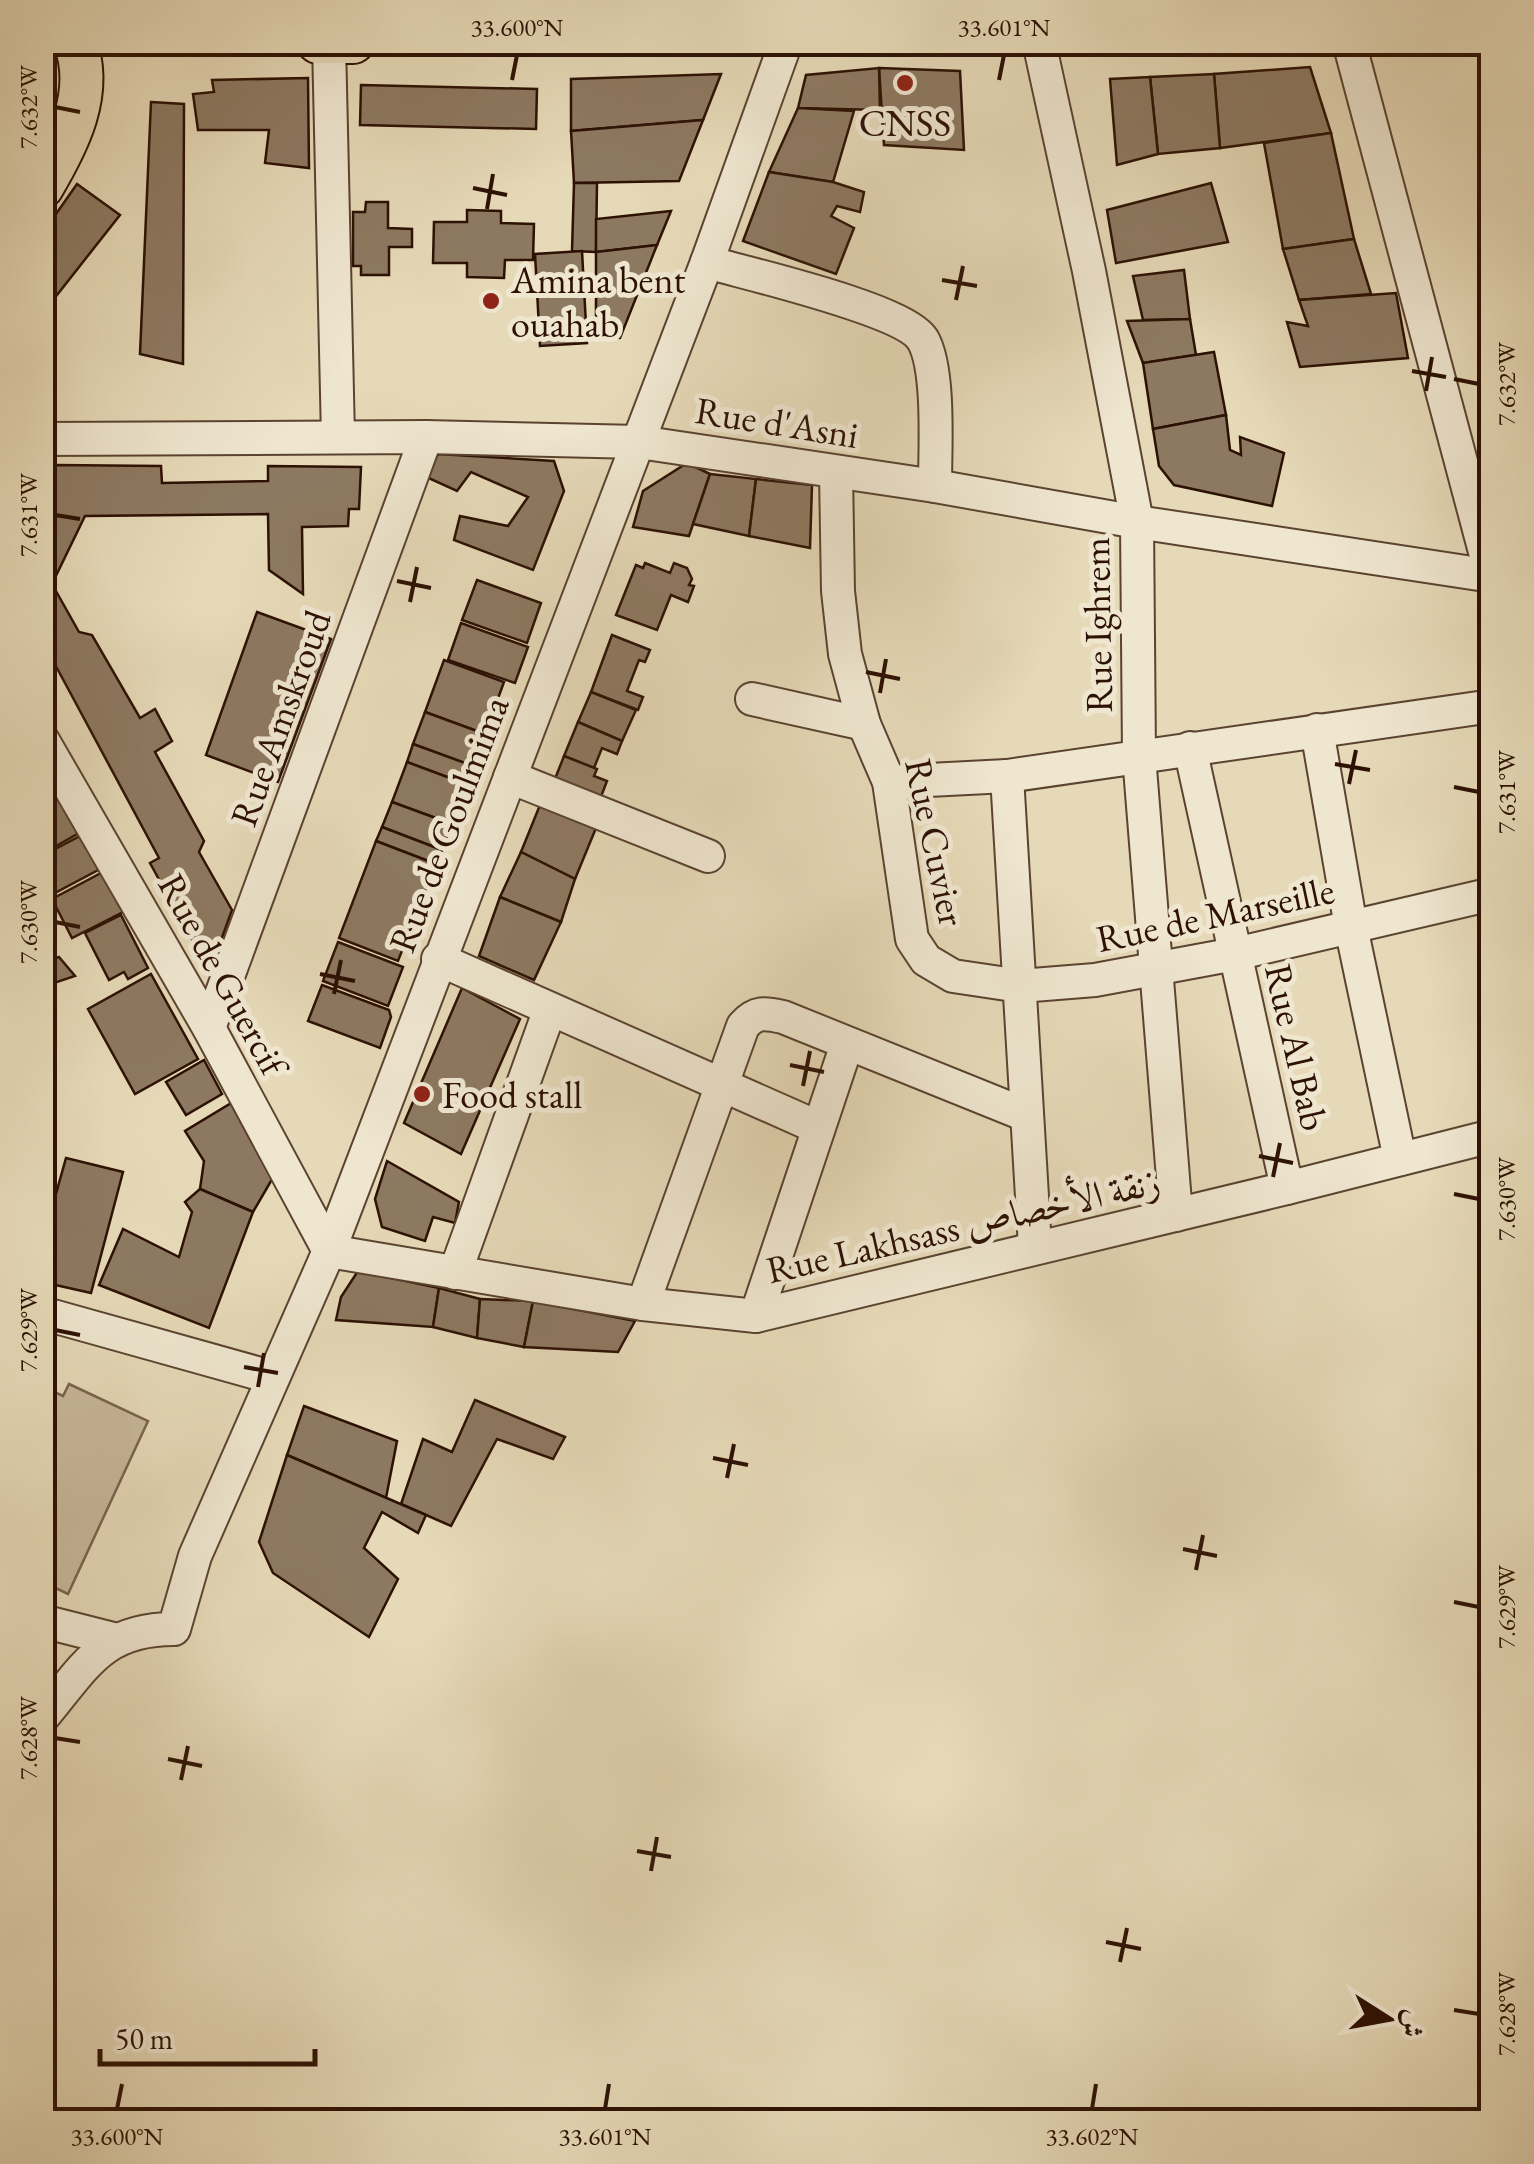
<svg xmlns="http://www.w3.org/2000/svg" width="1534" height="2164" font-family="'EB Garamond',Amiri,serif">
<rect width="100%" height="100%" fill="#e6d9b7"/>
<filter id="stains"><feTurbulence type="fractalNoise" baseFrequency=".002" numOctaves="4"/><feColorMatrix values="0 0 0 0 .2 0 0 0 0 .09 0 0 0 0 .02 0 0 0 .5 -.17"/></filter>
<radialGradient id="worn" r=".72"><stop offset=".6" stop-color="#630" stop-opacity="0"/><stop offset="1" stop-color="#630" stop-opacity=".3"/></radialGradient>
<!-- green -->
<path fill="#c7b799" stroke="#7a644e" stroke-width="2.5" d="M69,1384l79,37 -80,173 -25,-12 -1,-196 21,10z"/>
<!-- building -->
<g fill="#8d7961" stroke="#2d1104" stroke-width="2.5">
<path d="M1310,67l21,66 -111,15 -6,-74z"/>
<path d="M879,68l81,3 4,79 -80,-5z"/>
<path d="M879,68l1,42 -82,-2 8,-33z"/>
<path d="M721,74l-18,46 -132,11v-52z"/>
<path d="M1214,74l6,74 -62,6 -8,-77z"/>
<path d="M1150,77l8,77 -41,11 -7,-86z"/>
<path d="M308,78l1,90 -44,-5 4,-33h-71l-5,-36 21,-2 -2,-12z"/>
<path d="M361,85l176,4 -1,40 -176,-4z"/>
<path d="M151,102l33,2 -1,260 -43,-10z"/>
<path d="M798,108l56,3 -21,71 -64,-10z"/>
<path d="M703,120l-24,61 -105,2 -3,-52z"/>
<path d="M1331,133l23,106 -71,10 -19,-106z"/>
<path d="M769,172l64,10 31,10 -4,20 -23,-6 -6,10 23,12 -18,46 -93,-33z"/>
<path d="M574,183h23l-1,69 -24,-1z"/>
<path d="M1211,183l17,59 -112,21 -9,-53z"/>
<path d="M77,184l43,31 -67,85 -11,-7v-59z"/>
<path d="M366,202h22v26l24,1v18h-23v28h-28v-9h-8v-54h12z"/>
<path d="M467,210l34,1v12l33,1 -1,36h-28l-1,18 -37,-1v-14h-34l1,-41h33z"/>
<path d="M671,211l-14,34 -61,7v-33z"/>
<path d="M1354,239l17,55 -72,6 -16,-51z"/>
<path d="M657,245l-37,93 -24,-2v-84z"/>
<path d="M582,251l5,92 -47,3 -5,-92z"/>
<path d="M1184,270l6,49 -47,1 -10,-44z"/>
<path d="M1396,293l12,65 -108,9 -13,-45 21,4 -9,-26z"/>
<path d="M1190,319l6,36 -53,8 -16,-42z"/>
<path d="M1214,352l12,63 -73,14 -10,-66z"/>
<path d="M1226,415l4,35 11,5 -1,-18 44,16 -12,53 -98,-21 -15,-19 -6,-37z"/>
<path d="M438,454l116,7 10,30 -31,79 -79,-30 6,-24 48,10 20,-29 -57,-25 -14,19 -33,-15z"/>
<path d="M687,463l23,11 -21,62 -56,-9 10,-36z"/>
<path d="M55,465l106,1 1,17 106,-2v-15l93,1 -2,42h-10l-1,17 -46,1 1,67 -34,-24 -1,-56 -183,2 -33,68 27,48 13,3 48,83 15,-9 17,32 -17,11 49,89 -5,11 33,58 -13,36 -23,1 -46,-84 9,-5 -108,-201 -9,6v-184l13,9z"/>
<path d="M710,474l46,5 -7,57 -56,-12z"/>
<path d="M756,479l56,6 -2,63 -61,-12z"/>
<path d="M645,563l25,10 4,-10 13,5 5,11 -3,6 5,1 -6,16 -17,-7 -14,35 -41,-15 20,-50 7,3z"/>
<path d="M477,580l64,23 -14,40 -65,-23z"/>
<path d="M257,612l74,27 -53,143 -72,-27z"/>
<path d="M461,623l67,24 -13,36 -67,-23z"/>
<path d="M612,635l38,15 -5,12 -6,-2 -12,31 16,6 -5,13 -47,-18z"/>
<path d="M444,660l60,22 -19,52 -60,-22z"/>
<path d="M591,692l45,18 -14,31 -44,-19z"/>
<path d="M425,712l60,22 -12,32 -60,-22z"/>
<path d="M578,722l44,19 -5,13 -15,-6 -8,20 -30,-12z"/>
<path d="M413,744l60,22 -7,18 -59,-22z"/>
<path d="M564,756l33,13 -3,7 13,5 -8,21 -46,-18z"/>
<path d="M407,762l59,22 -14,40 -60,-22z"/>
<path d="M42,767l37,66 -37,21z"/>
<path d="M544,795l52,33 -21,51 -54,-27z"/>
<path d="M392,802l60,22 -10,26 -60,-23z"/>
<path d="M382,827l60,23 -6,14 -60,-23z"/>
<path d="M82,835l18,34 -49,26 -9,-15v-24z"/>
<path d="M376,841l60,23 -38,97 -59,-23z"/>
<path d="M521,852l54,27 -14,43 -61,-25z"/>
<path d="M103,872l20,40 -51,26 -20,-39z"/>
<path d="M500,897l61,25 -27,58 -55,-24z"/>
<path d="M121,915l27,53 -20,11 -4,-7 -15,8 -24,-47z"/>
<path d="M338,942l65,25 -15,39 -65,-25z"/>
<path d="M59,957l16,19 -33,11v-25z"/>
<path d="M151,974l47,85 -63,35 -47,-85z"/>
<path d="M322,985l67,25 2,7 -11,31 -72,-27z"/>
<path d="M462,988l58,31 -59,135 -57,-31z"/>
<path d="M204,1060l18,34 -36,21 -20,-33z"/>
<path d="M233,1102l45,67 -25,43 -53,-23 4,-28 -19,-30z"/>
<path d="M66,1158l57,14 -32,121 -49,-11v-38z"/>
<path d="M387,1161l72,41 -4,21 -22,-6 -8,24 -43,-14 -7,-28z"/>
<path d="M200,1189l53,23 -44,116 -110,-43 24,-56 56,28 13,-45 -7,-10z"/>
<path d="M358,1271l81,17 -6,39 -97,-7 5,-23z"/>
<path d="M439,1288l41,11 -3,39 -44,-11z"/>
<path d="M480,1299l53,2 -9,46 -47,-9z"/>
<path d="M533,1301l102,20 -17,31 -94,-5z"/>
<path d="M475,1400l90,37 -12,22 -56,-20 -46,87 -50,-22 22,-65 29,13z"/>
<path d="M304,1406l93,35 -11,57 -99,-43z"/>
<path d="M287,1455l139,60 -8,18 -36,-21 -18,36 34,31 -29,58 -96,-64 -14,-31z"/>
</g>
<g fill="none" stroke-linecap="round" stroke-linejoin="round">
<defs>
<g id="minor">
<path d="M1039,42l50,229 48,251 2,234 37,459"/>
<path d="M1349,42l143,536"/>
<path d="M329,43l9,394"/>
<path d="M707,262c41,12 197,47 216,78 17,30 12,110 12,146"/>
<path d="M42,439l384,-2 213,5 296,44 202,36 355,54"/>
<path d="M836,473l2,118 7,63 19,70 25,58 23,157 14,21 27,16 67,10 75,-6 140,-26 257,-60"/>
<path d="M752,699l112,25"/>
<path d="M1317,730l34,197 49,232"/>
<path d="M42,739l167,289 120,223 314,53 113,12 531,-128 205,-52"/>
<path d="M1190,748l97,440"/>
<path d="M1007,776l28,471"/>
<path d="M510,777l198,79"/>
<path d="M889,782l118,-6 485,-70"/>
<path d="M438,959l379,168"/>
<path d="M209,1028l217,-591"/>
<path d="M455,1273l95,-264"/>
<path d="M643,1304l100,-278c13,-15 22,-13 40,-9l243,98"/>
<path d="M42,1313l229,64"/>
<path d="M756,1316l91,-272"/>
<path d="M42,1621l71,18"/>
<path d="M42,1718c43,-51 59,-89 132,-89l21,-73 134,-305 378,-989 79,-220"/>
</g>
<g id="major">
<path d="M318,42h35"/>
<path d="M42,187c26,-44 52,-94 33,-145"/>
</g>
</defs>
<!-- minor casing -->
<use href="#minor" stroke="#5b4331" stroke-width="36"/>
<!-- major casing -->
<use href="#major" stroke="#2d1104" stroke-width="46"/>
<!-- minor -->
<use href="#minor" stroke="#efe6d0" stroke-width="32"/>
<!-- major -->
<use href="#major" stroke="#e6d9b7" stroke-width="42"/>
</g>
<!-- ticks -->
<path fill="none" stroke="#2d1104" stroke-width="4" d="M512,80l5,-25M999,80l5,-25M55,107l25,5M473,188l34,7M487,209l6,-35M942,280l35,6M956,300l7,-34M1412,371l34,6M1454,379l25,5M1426,391l6,-34M55,515l25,4M397,581l34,7M410,602l7,-35M866,672l34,7M880,693l6,-34M1335,764l35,6M1349,784l7,-34M1454,787l25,5M55,922l25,5M320,974l35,7M334,994l7,-34M790,1065l34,7M803,1086l7,-35M1259,1156l34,7M1273,1177l7,-34M1454,1194l25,5M55,1330l25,5M244,1367l34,6M258,1387l6,-34M713,1458l35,7M727,1478l7,-34M1183,1549l34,7M1196,1570l7,-35M1454,1602l25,5M55,1738l25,4M168,1759l34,7M181,1780l7,-34M637,1851l34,6M651,1871l6,-34M1106,1942l35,7M1120,1962l7,-34M1454,2010l25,4M117,2109l5,-25M605,2109l4,-25M1092,2109l4,-25"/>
<!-- markers -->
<g fill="#8f2418" stroke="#efe6d0" stroke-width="4">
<circle cx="905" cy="83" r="10"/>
<circle cx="491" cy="301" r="10"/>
<circle cx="422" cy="1094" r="10"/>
</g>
<g text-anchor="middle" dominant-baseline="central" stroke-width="10" stroke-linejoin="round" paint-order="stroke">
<!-- poi labels -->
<g font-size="38" fill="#2d1104" stroke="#efe6d0" text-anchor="start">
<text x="905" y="122" text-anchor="middle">CNSS</text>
<text x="511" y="279">Amina bent<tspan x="511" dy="44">ouahab</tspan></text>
<text x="442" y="1094">Food stall</text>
</g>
<!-- street labels -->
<g font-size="38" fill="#2d1104" stroke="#efe6d0">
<text transform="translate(777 422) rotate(9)">Rue d'Asni</text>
<text transform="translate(1097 625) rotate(-91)">Rue Ighrem</text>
<text transform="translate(280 718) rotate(-70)">Rue Amskroud</text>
<text transform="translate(448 824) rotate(-69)">Rue de Goulmima</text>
<text transform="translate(936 842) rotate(78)">Rue Cuvier</text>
<text transform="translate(1215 914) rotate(-12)">Rue de Marseille</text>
<text transform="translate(223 974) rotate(61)">Rue de Guercif</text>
<text transform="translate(1297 1047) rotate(77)">Rue Al Bab</text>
<text transform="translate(963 1225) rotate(-13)">Rue Lakhsass زنقة الأخصاص</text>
</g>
</g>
<!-- margin -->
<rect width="1534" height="2164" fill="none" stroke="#e6d9b7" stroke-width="110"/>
<!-- north arrow -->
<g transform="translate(1389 2019) rotate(101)" stroke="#efe6d0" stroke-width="8" paint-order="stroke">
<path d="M0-8L18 38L0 25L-18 38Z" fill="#2d1104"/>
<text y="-15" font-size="28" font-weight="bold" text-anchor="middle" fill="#2d1104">ش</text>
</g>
<!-- scale -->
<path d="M100 2049v15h215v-15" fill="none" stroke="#2d1104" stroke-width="5"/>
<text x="115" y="2049" font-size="30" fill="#2d1104" stroke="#efe6d0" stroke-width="8" paint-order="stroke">50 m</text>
<rect x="55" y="55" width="1424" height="2054" fill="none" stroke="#2d1104" stroke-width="4"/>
<g font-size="25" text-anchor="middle" fill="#2d1104">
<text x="517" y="36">33.600°N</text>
<text x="1004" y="36">33.601°N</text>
<text transform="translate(28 107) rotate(-90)" y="9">7.632°W</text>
<text transform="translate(1506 384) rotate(-90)" y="9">7.632°W</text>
<text transform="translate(28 515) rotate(-90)" y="9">7.631°W</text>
<text transform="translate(1506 792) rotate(-90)" y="9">7.631°W</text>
<text transform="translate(28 922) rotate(-90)" y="9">7.630°W</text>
<text transform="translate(1506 1199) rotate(-90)" y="9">7.630°W</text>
<text transform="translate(28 1330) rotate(-90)" y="9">7.629°W</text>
<text transform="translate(1506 1607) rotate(-90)" y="9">7.629°W</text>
<text transform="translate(28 1738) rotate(-90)" y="9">7.628°W</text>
<text transform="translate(1506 2014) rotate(-90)" y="9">7.628°W</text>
<text x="117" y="2145">33.600°N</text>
<text x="605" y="2145">33.601°N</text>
<text x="1092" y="2145">33.602°N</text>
</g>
<rect width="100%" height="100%" filter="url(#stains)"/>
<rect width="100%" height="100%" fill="url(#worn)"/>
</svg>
